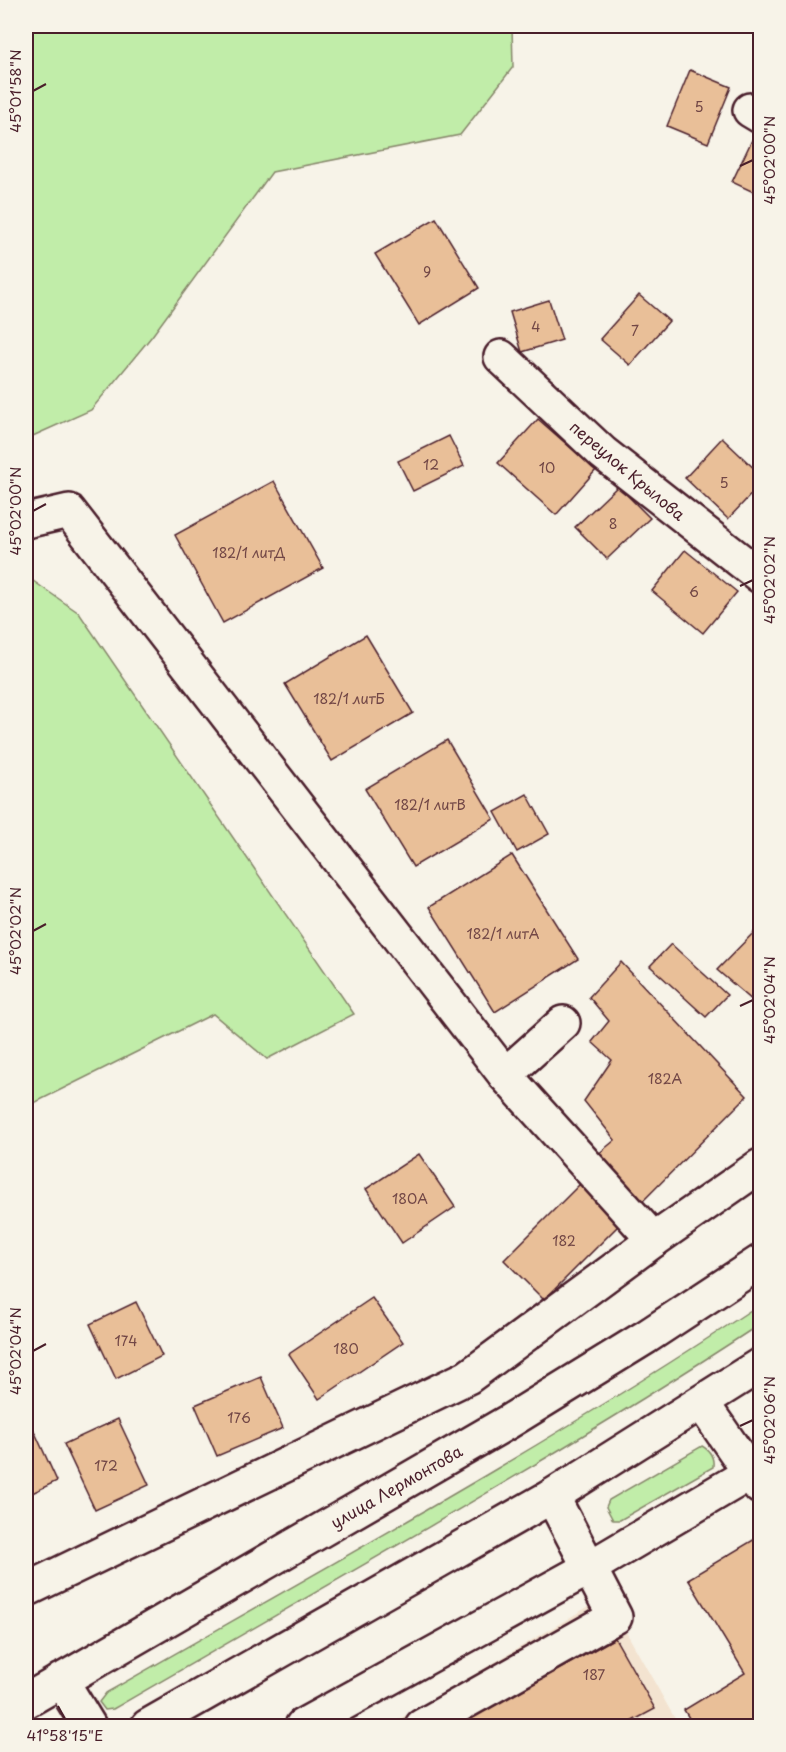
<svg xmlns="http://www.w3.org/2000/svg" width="786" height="1752" font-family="'Playpen Sans',sans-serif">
<rect width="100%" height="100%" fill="#f7f3e8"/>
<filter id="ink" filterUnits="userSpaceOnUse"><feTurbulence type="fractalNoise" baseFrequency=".0167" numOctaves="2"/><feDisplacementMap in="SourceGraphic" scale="12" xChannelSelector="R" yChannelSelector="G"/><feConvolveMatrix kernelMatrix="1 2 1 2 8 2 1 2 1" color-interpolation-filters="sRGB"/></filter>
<g filter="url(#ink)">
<!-- built -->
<path fill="#f3e3d0" d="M606,1596l73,130h-291z"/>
<!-- green -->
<g fill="#c1eda9" stroke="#86866a" stroke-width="1.5">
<path d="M26,26h486l1,41 -53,68 -188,37 -120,164 -61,74 -65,29z"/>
<path d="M26,576l53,37 275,401 -87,45 -54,-45 -187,93z"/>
<path d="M760,1304v20c-210,138 -430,259 -647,385l-8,1 -6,-8 7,-9c220,-126 443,-248 654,-389z"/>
<path d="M702,1446c9,5 12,12 11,21l-93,53h-7l-7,-13 3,-7z"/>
</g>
<!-- building -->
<g fill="#e9bf98" stroke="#4a1f2b" stroke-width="1.5">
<path d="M690,70l41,17 -23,56 -41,-17z"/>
<path d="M752,140l8,4v51l-28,-13z"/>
<path d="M436,218l43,70 -60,37 -44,-71z"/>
<path d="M639,295l30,26 -39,44 -30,-26z"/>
<path d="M549,300l13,40 -40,12 -12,-40z"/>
<path d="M538,419l58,51 -40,45 -58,-52z"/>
<path d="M449,436l15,30 -51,25 -15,-30z"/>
<path d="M722,438l38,36v11l-32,34 -43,-41z"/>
<path d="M274,481l49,87 -100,55 -48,-88z"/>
<path d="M618,486l32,32 -43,41 -32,-32z"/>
<path d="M685,550l52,42 -34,41 -51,-42z"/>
<path d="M366,635l47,78 -81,48 -47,-77z"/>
<path d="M447,740l47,79 -81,48 -48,-78z"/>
<path d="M527,794l22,40 -32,18 -22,-40z"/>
<path d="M512,855l66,104 -83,53 -66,-105z"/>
<path d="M760,926v81l-43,-37z"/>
<path d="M671,944l56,51 -21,22 -56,-51z"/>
<path d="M621,962l126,134 -108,109 -49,-44 25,-21 -31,-39 28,-41 -20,-18 17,-21 -20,-24z"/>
<path d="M419,1154l36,53 -53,36 -36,-54z"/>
<path d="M584,1180l40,40 -80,80 -40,-40z"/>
<path d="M372,1298l31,44 -84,57 -30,-45z"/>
<path d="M136,1302l26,54 -46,23 -26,-55z"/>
<path d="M261,1377l22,51 -66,28 -22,-51z"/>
<path d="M26,1413l31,68 -31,15z"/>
<path d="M118,1419l31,66 -54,25 -31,-66z"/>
<path d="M760,1536v190h-66l-10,-16 61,-37 -57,-94z"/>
<path d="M615,1638l40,71 -32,17h-165z"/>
</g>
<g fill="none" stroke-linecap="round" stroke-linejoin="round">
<defs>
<g id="minor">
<path d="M750,110l10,6"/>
<path d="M501,357l102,96 157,123"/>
<path d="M26,521l43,-10 436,564 149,165"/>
<path d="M505,1075l58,-52"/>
<path d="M702,1403l58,84"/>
<path d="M26,1590l442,-213 186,-137 106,-74"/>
<path d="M61,1680l28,46"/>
<path d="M302,1726l287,-158 161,-95"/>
<path d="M422,1726l193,-109 -63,-121"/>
</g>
<g id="major">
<path d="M26,1701l482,-279 138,-85 114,-75"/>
<path d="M148,1726l404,-230 208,-131"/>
</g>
</defs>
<!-- minor casing -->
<use href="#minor" stroke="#4a1f2b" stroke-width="38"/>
<!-- major casing -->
<use href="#major" stroke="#4a1f2b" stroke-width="38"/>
<!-- minor -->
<use href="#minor" stroke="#f7f3e8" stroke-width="33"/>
<!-- major -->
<use href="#major" stroke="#f7f3e8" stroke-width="33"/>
</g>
</g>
<!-- ticks -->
<path fill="none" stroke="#4a1f2b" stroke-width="2" d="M33,91l13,-7M740,166l13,-6M33,511l13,-7M740,586l13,-6M33,931l13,-7M740,1006l13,-6M33,1351l13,-7M740,1426l13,-6M58,1706l7,13"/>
<g text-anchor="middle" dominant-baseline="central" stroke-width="6" stroke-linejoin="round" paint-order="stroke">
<!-- number labels -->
<g font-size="14" fill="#724746">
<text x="699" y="106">5</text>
<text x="427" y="271">9</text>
<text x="536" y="326">4</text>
<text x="635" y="330">7</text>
<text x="431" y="464">12</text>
<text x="547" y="467">10</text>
<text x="724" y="482">5</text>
<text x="613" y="523">8</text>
<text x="249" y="552">182/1 литД</text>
<text x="694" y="591">6</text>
<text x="349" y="698">182/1 литБ</text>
<text x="430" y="804">182/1 литВ</text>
<text x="503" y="933">182/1 литА</text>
<text x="665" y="1078">182А</text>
<text x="410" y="1198">180А</text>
<text x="564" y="1240">182</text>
<text x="126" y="1340">174</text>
<text x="346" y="1348">180</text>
<text x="239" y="1417">176</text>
<text x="106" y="1465">172</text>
<text x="594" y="1674">187</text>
</g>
<!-- street labels -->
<g font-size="16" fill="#4a1f2b" stroke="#f7f3e8">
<text transform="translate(628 470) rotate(40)">переулок Крылова</text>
<text transform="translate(396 1486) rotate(-30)">улица Лермонтова</text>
</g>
</g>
<!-- margin -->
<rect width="786" height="1752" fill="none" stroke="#f7f3e8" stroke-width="66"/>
<rect x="33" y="33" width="720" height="1686" fill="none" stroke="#4a1f2b" stroke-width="2"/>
<g font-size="15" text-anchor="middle" fill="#4a1f2b">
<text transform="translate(16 91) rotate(-90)" y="5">45°01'58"N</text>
<text transform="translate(770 160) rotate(-90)" y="5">45°02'00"N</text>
<text transform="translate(16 511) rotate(-90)" y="5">45°02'00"N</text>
<text transform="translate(770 580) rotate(-90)" y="5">45°02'02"N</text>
<text transform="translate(16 931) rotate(-90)" y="5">45°02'02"N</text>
<text transform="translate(770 1000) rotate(-90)" y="5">45°02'04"N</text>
<text transform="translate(16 1351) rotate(-90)" y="5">45°02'04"N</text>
<text transform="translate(770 1420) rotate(-90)" y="5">45°02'06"N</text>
<text x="65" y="1741">41°58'15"E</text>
</g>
</svg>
